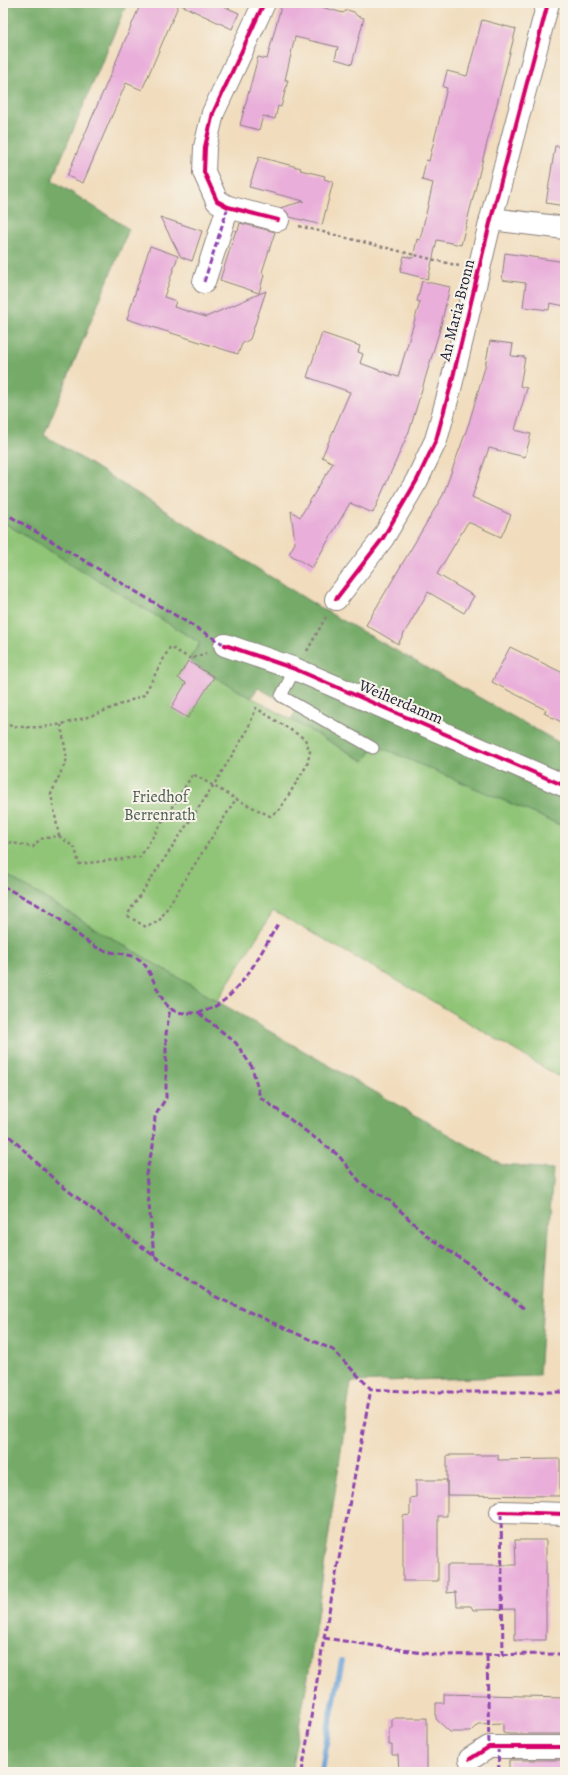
<svg xmlns="http://www.w3.org/2000/svg" width="568" height="1775" font-family="Alegreya,serif">
<rect width="100%" height="100%" fill="#f7f3e8"/>
<filter id="ink" filterUnits="userSpaceOnUse"><feTurbulence type="fractalNoise" baseFrequency=".025" numOctaves="2"/><feDisplacementMap in="SourceGraphic" scale="8" xChannelSelector="R" yChannelSelector="G"/><feConvolveMatrix kernelMatrix="1 2 1 2 8 2 1 2 1" color-interpolation-filters="sRGB"/></filter>
<filter id="wash" filterUnits="userSpaceOnUse"><feTurbulence type="fractalNoise" baseFrequency=".012" numOctaves="4" result="noise"/><feDisplacementMap in="SourceGraphic" scale="16" xChannelSelector="R" yChannelSelector="G"/><feGaussianBlur stdDeviation="0.9" result="paint"/><feColorMatrix in="noise" values="0 0 0 0 0 0 0 0 0 0 0 0 0 0 0 0 0 1.4 0 .05"/><feComposite in="paint" operator="in"/></filter>
<g filter="url(#wash)">
<rect width="100%" height="100%" fill="#f1ddbe"/>
<!-- green -->
<path fill="#90c577" stroke="#597459" d="M3,522l198,121 -10,13v7l173,98 11,-17 190,83v188l-5,62 -148,-88 -139,-78 -56,90 -214,-128z"/>
<!-- forest -->
<g fill="#74aa68" stroke="#4b6652">
<path d="M3,3h124l-75,177 77,49 -85,206 275,172 246,139v81l-190,-82 -11,16 -73,-41 6,-11 -39,-21 -7,10 -60,-35v-7l9,-13 -197,-121z"/>
<path d="M3,873l214,128 285,164 51,4 -14,207 -188,6 -42,289 -18,101h-288z"/>
</g>
<g fill="none" stroke-linecap="round" stroke-linejoin="round">
<!-- stream -->
<path stroke="#67a0d6" stroke-width="6" d="M322,1772l7,-48 13,-63"/>
</g>
<g id="blocks">
<!-- building -->
<g fill="#e9aeda">
<path d="M141,3h75l23,10 -7,16 -53,-25 -37,86 -16,-7 -43,100 -16,-7z"/>
<path d="M282,3h36v3l25,7 4,-3 7,2 3,4 7,2 -12,46 -17,-5 3,-12 -43,-10 -10,43h3l-7,27 -3,-1 -3,13 -12,-3 -4,14 -19,-5 18,-68 9,2z"/>
<path d="M482,20l34,9 -55,216 -24,-5 -9,39 -28,-7 4,-16 9,2 4,-19 3,1 13,-57 -11,-3 4,-20 3,1 18,-73 -4,-1 4,-16 20,5z"/>
<path d="M555,146l10,1v59l-19,-3z"/>
<path d="M259,157l42,11 -1,2 25,6 -1,3 9,3 -11,43 -32,-8 -4,-6 -6,-3 24,-7 -55,-14z"/>
<path d="M160,217l42,14 -10,30 -11,-4z"/>
<path d="M240,223l35,9 -13,40 2,3 -5,18 -39,-13 16,-50 2,1z"/>
<path d="M150,246l28,10 -14,41 12,4 -2,6 32,10 60,-26 -16,48 -8,5 -4,10 -111,-35z"/>
<path d="M505,253l60,9v44l-15,-3 -1,7 -26,-3 3,-24 -24,-3z"/>
<path d="M422,281l28,6 -10,42 -30,100 -37,84 -23,-10 -38,65 -23,-14 6,-11 -4,-32 9,6 33,-54 -11,-6 28,-65 -43,-15 15,-44 38,13 -2,6 5,2 -3,9 38,14 22,-75 -3,-1z"/>
<path d="M490,341l23,3 -2,12 14,1 -5,29 7,2 -12,42 16,4 -6,23 -36,-9 -17,49 39,18 -10,22 -33,-15 -31,52 37,22 -10,17 -36,-21 -30,52 -32,-19 77,-130 26,-72 16,-56z"/>
<path d="M510,647l55,27v50l-21,-11 2,-3 -54,-28z"/>
<path d="M188,661l26,16 -26,41 -17,-10 15,-25 -8,-5z"/>
<path d="M447,1455h51v5l62,-1v37l-113,-1z"/>
<path d="M416,1480h31v36h-9v65h-35v-65l7,-1v-17l6,-1z"/>
<path d="M515,1540h31v100h-31v-31l-42,1 -2,-4h-14l-1,-14 -9,1v-28h69z"/>
<path d="M444,1694l121,3v37h-56l-6,-1v-10l-25,1 -8,8h-20l-14,-13v-16h8z"/>
<path d="M392,1718h35v54h-28l-1,-17h-6v-10h-3v-17h3z"/>
<rect x="509" y="1760" width="56" height="12"/>
</g>
</g>
</g>
<g filter="url(#ink)">
<use href="#blocks" fill-opacity="0" stroke="#8a807c" stroke-width="1"/>
<g fill="none" stroke-linecap="round" stroke-linejoin="round">
<defs>
<path id="lane" d="M295,669l-14,27 92,52"/>
<g id="street">
<path d="M264,3l-51,110 -8,34 -1,25 13,29 11,6 50,13"/>
<path d="M491,219l74,9"/>
<path d="M204,282l24,-75"/>
<path d="M336,599l47,-61 34,-58 19,-40 15,-55 40,-166 57,-216"/>
<path d="M225,645l70,24 270,117"/>
<path d="M501,1512l64,2"/>
<path d="M470,1759l19,-12h76"/>
</g>
</defs>
<!-- lane casing -->
<use href="#lane" stroke="#8a807c" stroke-width="13"/>
<!-- street casing -->
<use href="#street" stroke="#8a807c" stroke-width="24"/>
<!-- path -->
<g stroke="#8a807c" stroke-width="2.5" stroke-dasharray="3 3" stroke-linecap="butt">
<path d="M299,226l160,40"/>
<path d="M307,651l19,-34"/>
<path d="M3,724c50,12 95,-11 141,-29l26,-48 21,12 15,-6"/>
<path d="M59,836l16,12 4,16 61,-7 53,-83 43,25 34,17 10,-7 27,-44 3,-13 -5,-13 -49,-31 -9,23 -34,55 -83,124 -2,6 18,11 13,-6 77,-122"/>
<path d="M3,841l30,6 7,-8 19,-3 -8,-42 16,-35 -6,-34"/>
</g>
<!-- lane -->
<use href="#lane" stroke="#fff" stroke-width="11"/>
<!-- street -->
<use href="#street" stroke="#fff" stroke-width="22"/>
<!-- quiet -->
<g stroke="#8e44ad" stroke-width="3" stroke-dasharray="6 3" stroke-linecap="butt">
<path d="M204,282l24,-75"/>
<path d="M3,512l222,133"/>
<path d="M3,886c15,9 33,17 48,27 16,11 30,27 49,36 12,5 29,3 40,11 11,7 18,39 30,48 6,5 14,5 21,5 42,0 68,-58 87,-89"/>
<path d="M199,1013l37,30 16,24 8,30 78,58 23,28 28,17 39,37 38,25 59,47"/>
<path d="M3,1130l55,53 96,73 58,39 121,55 38,39 49,3h145"/>
<path d="M154,1256l-8,-82 7,-28 2,-30 11,-18v-64l4,-26"/>
<path d="M324,1638l112,17 129,-1"/>
<path d="M503,1655l-2,-143h4"/>
<path d="M487,1656l2,91"/>
<path d="M498,1747l1,25"/>
<path d="M302,1772l22,-134 47,-249"/>
</g>
<defs>
<g id="cycleway">
<path d="M264,3l-51,110 -8,34 -1,25 13,29 11,6 50,13"/>
<path d="M336,599l47,-61 34,-58 19,-40 15,-55 40,-166 57,-216"/>
<path d="M225,645l70,24 270,117"/>
<path d="M501,1512l64,2"/>
<path d="M470,1759l19,-12h76"/>
</g>
</defs>
<!-- cycleway casing -->
<use href="#cycleway" stroke="#f7f3e8" stroke-width="6"/>
<!-- cycleway -->
<use href="#cycleway" stroke="#d6006c" stroke-width="4"/>
</g>
</g>
<g text-anchor="middle" dominant-baseline="central" stroke-width="4" stroke-linejoin="round" paint-order="stroke">
<!-- street labels -->
<g font-size="16" fill="#22223b" stroke="#f7f3e8">
<text transform="translate(457 310) rotate(-76)">An Maria Bronn</text>
<text transform="translate(401 702) rotate(23)">Weiherdamm</text>
</g>
<!-- park labels -->
<g font-size="16" fill="#485b50" stroke="#f7f3e8">
<text x="160" y="797">Friedhof<tspan x="160" dy="18">Berrenrath</tspan></text>
</g>
</g>
<!-- margin -->
<rect width="568" height="1775" fill="none" stroke="#f7f3e8" stroke-width="16"/>
</svg>
